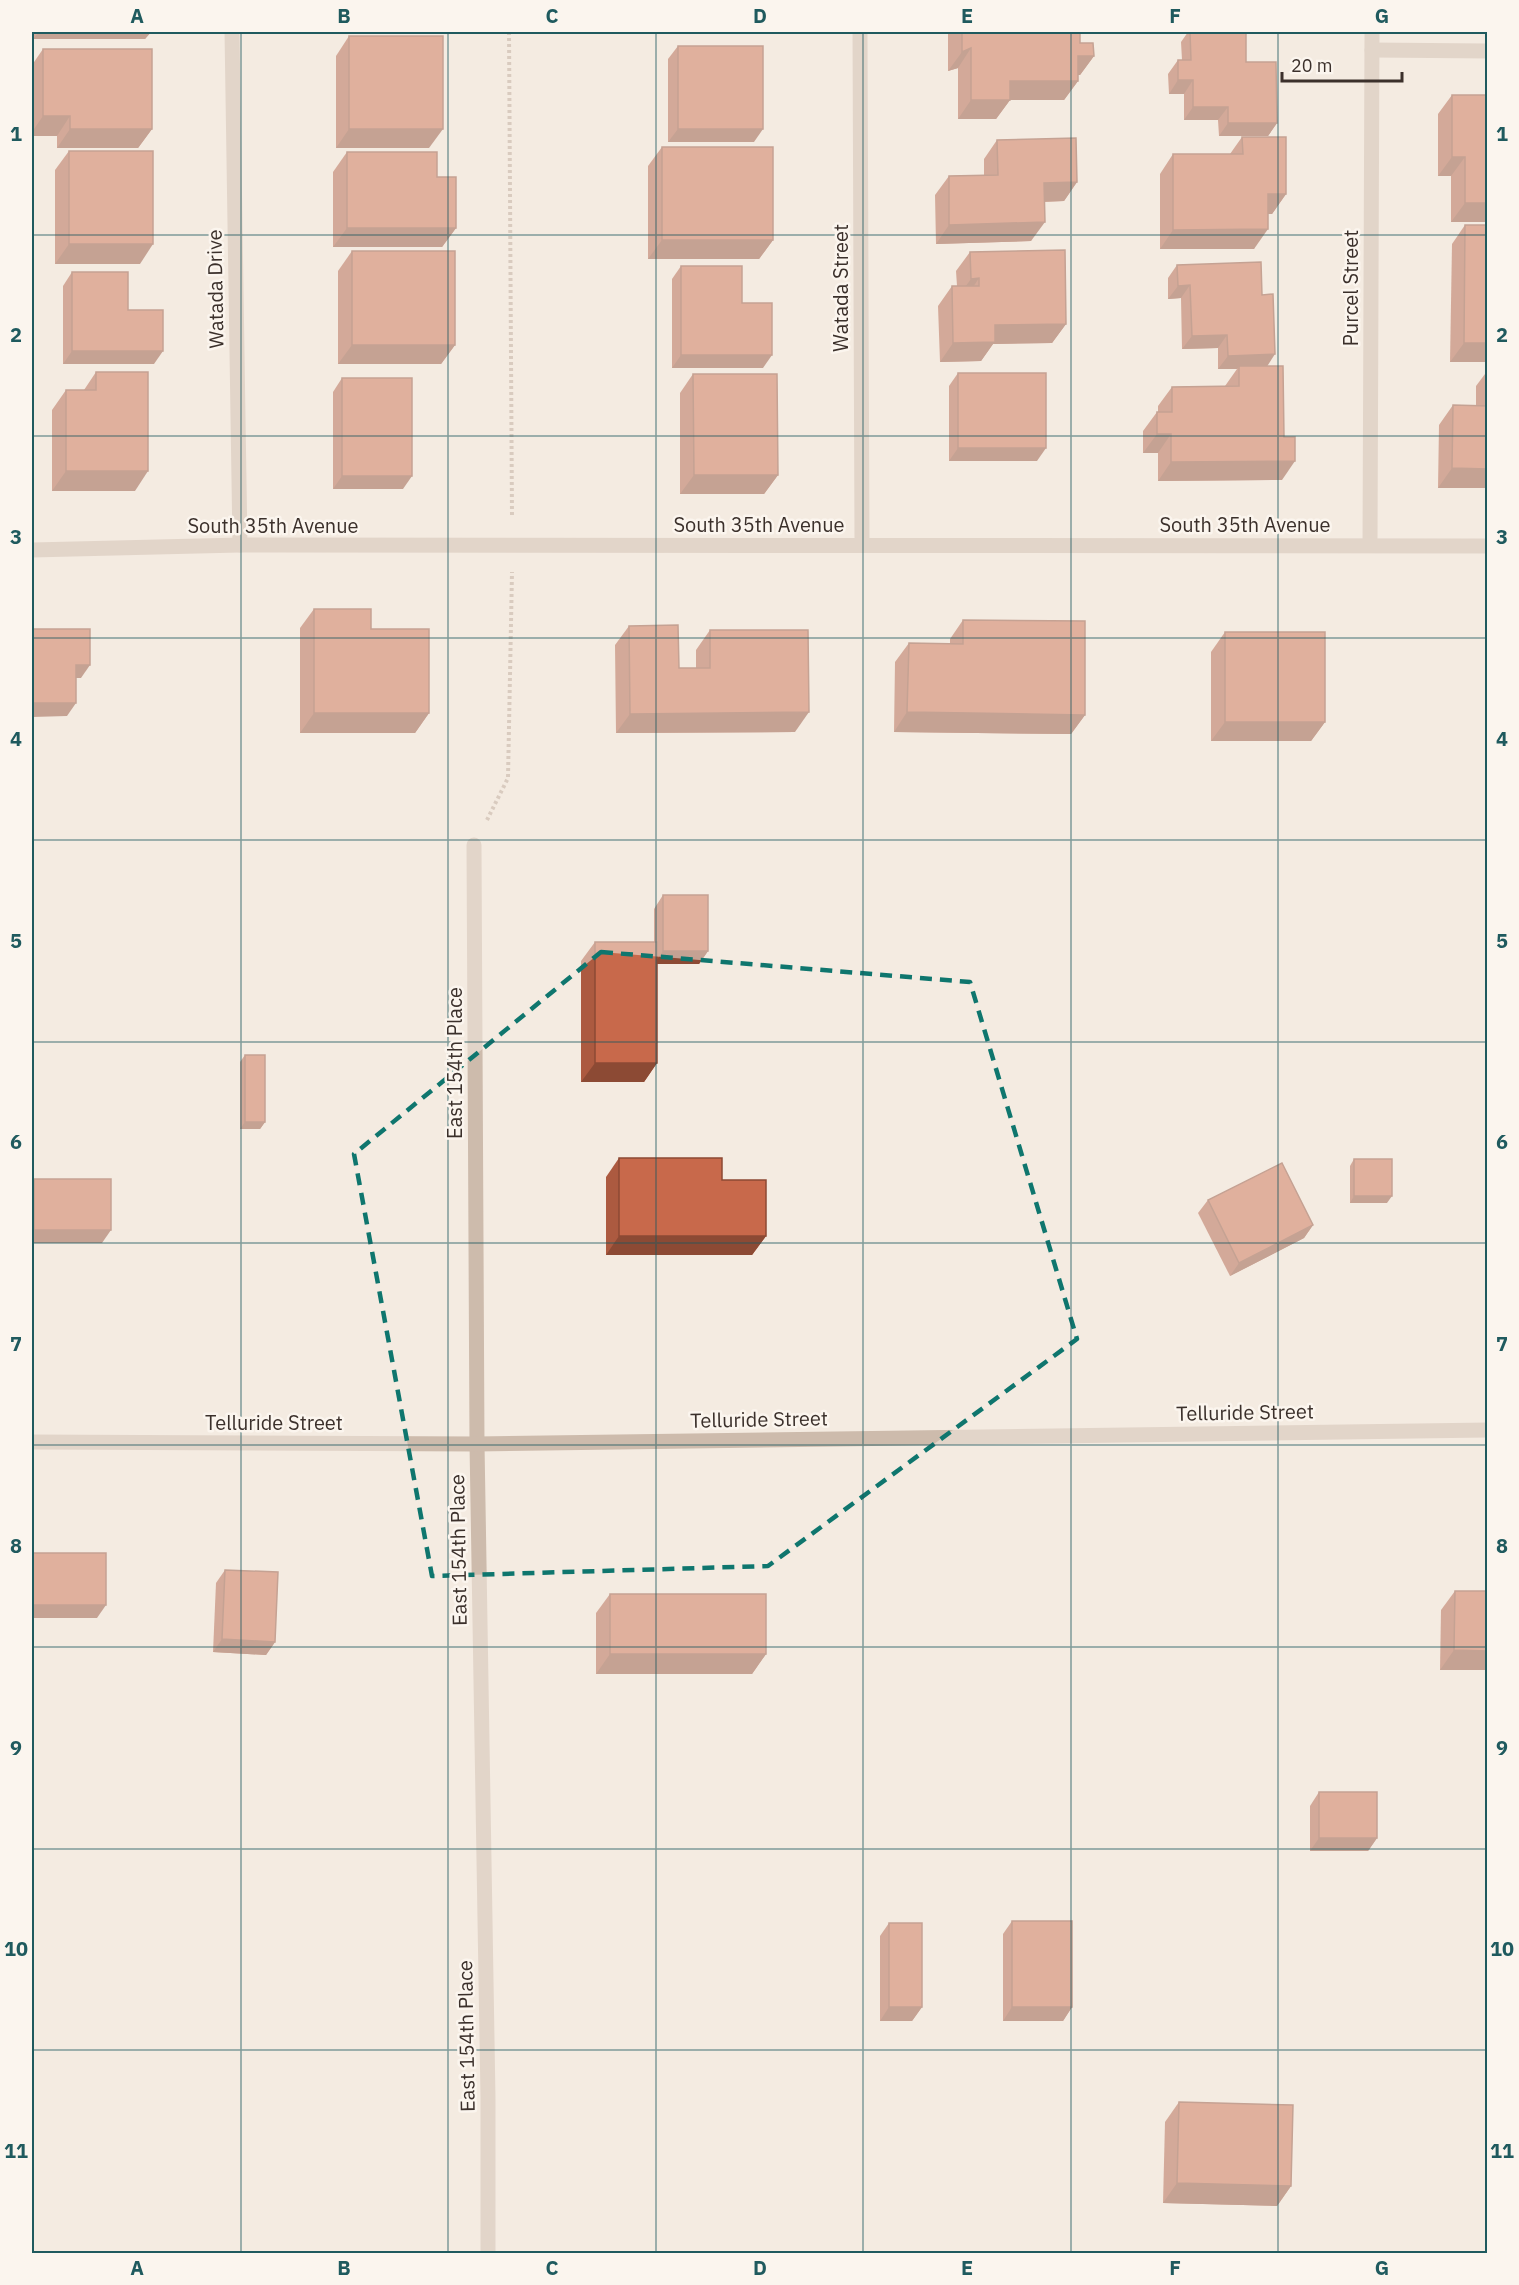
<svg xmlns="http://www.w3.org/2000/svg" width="1519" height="2285" font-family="'IBM Plex Sans',sans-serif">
<rect width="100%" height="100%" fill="#f4ebe1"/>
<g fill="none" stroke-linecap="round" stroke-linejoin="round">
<!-- path -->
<g stroke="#b9a596" stroke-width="4" stroke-dasharray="3 3" stroke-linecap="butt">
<path d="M509,32l3,485"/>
<path d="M487,820l21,-42 4,-206"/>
</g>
<!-- minor -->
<g stroke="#cdbbac" stroke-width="15">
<path d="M232,32l8,513"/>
<path d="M860,32l2,513"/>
<path d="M1372,50l116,1"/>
<path d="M1370,545l2,-513"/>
<path d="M32,550l208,-5 1248,1"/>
<path d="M474,845l3,599 11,654v156"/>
<path d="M32,1442l445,2 1011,-14"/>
</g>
</g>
<!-- wall -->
<g fill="#ac5a40">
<path d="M33,32h118l-6,7h-112z"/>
<path d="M949,32h131v11l14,13 -14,19h-2v6l-14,19h-54l-14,19h-38v-51l-10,3v-37z"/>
<path d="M1188,32h58v30l31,61 -9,13h-49l-1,-16h-34v-26h-15l-1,-20 10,-14h4l-1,-18z"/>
<path d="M349,36l80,112h-93v-92z"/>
<path d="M678,46l76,96h-86v-83z"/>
<path d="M43,49l109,80 -14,19h-81v-12h-25v-71z"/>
<path d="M1452,95l36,127h-37v-46h-13v-62z"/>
<path d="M1242,137l44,57 -14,20h-4l-14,35h-94v-75l13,-20h57z"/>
<path d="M997,140l80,42 -13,19 -20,1 -13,39 -95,3 -1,-49 14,-19 35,-1v-16z"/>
<path d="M662,147l111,93 -14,19h-111v-93z"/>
<path d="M69,151l71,113h-85v-94z"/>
<path d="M347,152l90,25 19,51 -14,19h-109v-75z"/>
<path d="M1465,225l23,137h-38l2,-118z"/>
<path d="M352,251l103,94 -14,19h-103v-93z"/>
<path d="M970,252l96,72 -14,19 -59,1 -12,17 -41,1 -2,-56 14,-20h5l-1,-15z"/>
<path d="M1177,265l85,30 5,71 15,114 -124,1v-28h-15v-22l14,-19h1v-6l14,-19 53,-1 12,-17h-19v-21l-36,1 -1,-51 -13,1v-21z"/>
<path d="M681,266l61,37 21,65h-91v-89z"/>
<path d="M72,272l56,38 26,54h-91v-78z"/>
<path d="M1488,370v118h-50l1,-63 14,-20h23v-19z"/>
<path d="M96,372l39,119h-83v-81l14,-20h18z"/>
<path d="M958,373l79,88h-88v-75z"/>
<path d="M693,374l85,101 -14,19h-84v-101z"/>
<path d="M342,378l61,111h-70v-97z"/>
<path d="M314,609l57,20 58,84 -14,20h-115v-105z"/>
<path d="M963,620l122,95 -14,19 -177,-2 1,-70 14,-19h41v-4z"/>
<path d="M629,626l50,42h17v-18l14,-20 85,102 -179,1 -1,-88z"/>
<path d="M1225,632l100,90 -14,19h-100v-89z"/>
<path d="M663,895l45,56 -9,13h-42v99l-13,19h-63v-121l14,-19h59v-33z"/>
<path d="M245,1055l20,67 -5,7h-20v-67z"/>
<path d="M619,1158l103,22 44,56 -14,19h-146v-78z"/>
<path d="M1354,1159l33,44h-37v-37z"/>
<path d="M34,1179l68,64h-70v-61z"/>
<path d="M1208,1200l105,25 -9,13 -74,38 -32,-63z"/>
<path d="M225,1570l50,72 -9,13 -53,-3 3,-69z"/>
<path d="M1455,1591h33v79h-48l1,-60z"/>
<path d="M610,1594l156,60 -14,20h-156v-61z"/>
<path d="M1319,1792l58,46 -9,13h-58v-45z"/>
<path d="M1012,1921l60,86 -9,14h-60v-87z"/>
<path d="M889,1923l33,84 -10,14h-32v-85z"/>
<path d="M1179,2102l112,84 -14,20 -114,-3 2,-81z"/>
</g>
<!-- shaded-wall -->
<g fill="#8c4a34">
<path d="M39,32h112l-6,7h-112z"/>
<path d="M971,48l-13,20 -10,3 14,-19z"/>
<path d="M1078,56h16l-14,19h-16z"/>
<path d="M1178,80h15l-9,14h-15z"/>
<path d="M1010,81h68l-14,19h-68z"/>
<path d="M971,100h39l-14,19h-38z"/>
<path d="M1193,107h35l-10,13h-34z"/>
<path d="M43,116h27l-13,20h-25v-4z"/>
<path d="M1228,123h49l-9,13h-49z"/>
<path d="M70,129h82l-14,19h-81z"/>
<path d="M349,129h94l-14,19h-93z"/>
<path d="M678,129h85l-9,13h-86z"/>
<path d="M1452,157h13l-14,19h-13z"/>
<path d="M1077,182l-13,19 -34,1 14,-19z"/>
<path d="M1268,194h18l-14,20h-18z"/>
<path d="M1465,203h23v19h-37z"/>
<path d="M1045,222l-14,19 -95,3 13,-19z"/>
<path d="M347,228h109l-14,19h-109z"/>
<path d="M1268,229l-14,20h-94l13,-19z"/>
<path d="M662,240h111l-14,19h-111z"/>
<path d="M69,244h84l-13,20h-85z"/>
<path d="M979,278l-13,20h-9l14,-19z"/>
<path d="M1190,285l-9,13 -13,1 10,-13z"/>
<path d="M1066,324l-14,19 -59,1 -12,17 -41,1 13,-19 42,-18z"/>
<path d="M1227,335l-9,13 -36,1 10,-13z"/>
<path d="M1464,343h24v19h-38z"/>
<path d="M352,345h103l-14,19h-103z"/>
<path d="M72,351h91l-9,13h-91z"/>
<path d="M1275,354l-9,14 -27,-2 -2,3h-19l10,-13z"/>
<path d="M681,355h91l-9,13h-91z"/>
<path d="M1157,434h14l-13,19h-15z"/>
<path d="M958,448h88l-9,13h-88z"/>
<path d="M1295,461l-13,19 -124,1 13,-19z"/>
<path d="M1452,468l36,1v19h-50z"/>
<path d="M66,471h82l-13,20h-83z"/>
<path d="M694,475h84l-14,19h-84z"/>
<path d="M342,476h70l-9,13h-70z"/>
<path d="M76,665h14l-9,13h-14z"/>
<path d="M32,703h44l-9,13 -35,1z"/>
<path d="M809,712l-14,20 -179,1 14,-19z"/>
<path d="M907,712l178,3 -14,19 -177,-2z"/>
<path d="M314,713h115l-14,20h-115z"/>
<path d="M1225,722h100l-14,19h-100z"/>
<path d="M663,951h45l-9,13h-45z"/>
<path d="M595,1063h62l-13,19h-63z"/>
<path d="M245,1122h20l-5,7h-20z"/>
<path d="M1354,1196h38l-5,7h-37z"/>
<path d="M1313,1225l-9,13 -74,38 9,-13z"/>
<path d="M34,1230h77l-9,13h-70v-10z"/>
<path d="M619,1236h147l-14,19h-146z"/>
<path d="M32,1605h74l-9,13h-65z"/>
<path d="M222,1639l53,3 -9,13 -53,-3z"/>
<path d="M1454,1650l34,1v19h-48z"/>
<path d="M610,1654h156l-14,20h-156z"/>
<path d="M1319,1838h58l-9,13h-58z"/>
<path d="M889,2007h33l-10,14h-32z"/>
<path d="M1012,2007h60l-9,14h-60z"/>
<path d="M1177,2183l114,3 -14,20 -114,-3z"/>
</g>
<!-- building -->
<g fill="#c8694b" stroke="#8c4a34" stroke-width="1.5">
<path d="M962,32h118v11h13l1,13h-16v25h-68v19h-39v-52l-9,4z"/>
<path d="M1190,32h56v30h30l1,61h-49v-16h-35v-27h-15v-20h13z"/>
<rect x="349" y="36" width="94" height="93"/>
<rect x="678" y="46" width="85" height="83"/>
<path d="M43,49h109v80h-82v-13h-27z"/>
<path d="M1452,95h36v108h-23v-46h-13z"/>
<path d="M1242,137h44v57h-18v35l-95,1v-76h70z"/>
<path d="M1076,138l1,44 -33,1 1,39 -96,3v-49l49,-1 -1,-35z"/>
<rect x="662" y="147" width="111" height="93"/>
<rect x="69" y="151" width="84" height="93"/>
<path d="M347,152h90v25h19v51h-109z"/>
<path d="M1465,225h23v118h-24z"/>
<path d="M1065,250l1,74 -71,1v17l-42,1 -1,-57h27v-8l-8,1 -1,-27z"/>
<rect x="352" y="251" width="103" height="94"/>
<path d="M1261,262l1,33 11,-1 2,60 -47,2 -1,-21 -35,1 -2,-51 -12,1 -1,-21z"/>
<path d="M681,266h61v37h30v52h-91z"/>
<path d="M72,272h56v38h35v41h-91z"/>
<path d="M1239,366h44l1,71h11v24l-124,1v-28h-14v-22h15v-25l67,-1z"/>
<path d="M96,372h52v99h-82v-81h30z"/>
<rect x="958" y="373" width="88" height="75"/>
<path d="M693,374h84l1,101h-84z"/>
<rect x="342" y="378" width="70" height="98"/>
<path d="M1453,405l35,1v63l-36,-1z"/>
<path d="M314,609h57v20h58v84h-115z"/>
<path d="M963,620l122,1v94l-178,-3 2,-69 54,1z"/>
<path d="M678,625l1,43h31v-38h98l1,82 -179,2 -1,-88z"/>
<path d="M32,629h58v36h-14v38h-44z"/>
<rect x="1225" y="632" width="100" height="90"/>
<rect x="663" y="895" width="45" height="56"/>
<rect x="595" y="942" width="62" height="121"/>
<rect x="245" y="1055" width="20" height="67"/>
<path d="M619,1158h103v22h44v56h-147z"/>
<rect x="1354" y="1159" width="38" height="37"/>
<path d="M1282,1163l31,62 -74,38 -31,-63z"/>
<rect x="34" y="1179" width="77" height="51"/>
<rect x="32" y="1553" width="74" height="52"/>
<path d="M225,1570l53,2 -3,70 -53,-3z"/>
<path d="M1455,1591h33v60l-34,-1z"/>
<rect x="610" y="1594" width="156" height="60"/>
<rect x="1319" y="1792" width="58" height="46"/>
<rect x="1012" y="1921" width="60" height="86"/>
<rect x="889" y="1923" width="33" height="84"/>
<path d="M1179,2102l114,3 -2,81 -114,-3z"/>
</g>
<!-- marked area -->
<path d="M0 0H1519V2285H0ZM601,952l369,30 107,357 -309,227 -336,10 -78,-422z" fill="#f4ebe1" fill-opacity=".55" fill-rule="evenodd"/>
<path fill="none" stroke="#0f766e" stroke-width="4.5" stroke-dasharray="12 8" stroke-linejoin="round" d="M601,952l369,30 107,357 -309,227 -336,10 -78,-422z"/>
<!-- grid -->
<path fill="none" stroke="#1f5a5e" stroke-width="1.5" stroke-opacity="0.55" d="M241,32v2222M448,32v2222M656,32v2222M863,32v2222M1071,32v2222M1278,32v2222M32,235h1456M32,436h1456M32,638h1456M32,840h1456M32,1042h1456M32,1243h1456M32,1445h1456M32,1647h1456M32,1849h1456M32,2050h1456"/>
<g text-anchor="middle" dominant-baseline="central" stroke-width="5" stroke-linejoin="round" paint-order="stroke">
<!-- street labels -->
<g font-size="20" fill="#3b302b" stroke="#fbf5ee">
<text transform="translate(840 288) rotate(-90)">Watada Street</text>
<text transform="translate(1350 288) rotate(-90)">Purcel Street</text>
<text transform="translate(215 289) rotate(-91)">Watada Drive</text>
<text x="759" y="524">South 35th Avenue</text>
<text x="1245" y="524">South 35th Avenue</text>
<text x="273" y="525">South 35th Avenue</text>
<text transform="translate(454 1063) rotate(-90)">East 154th Place</text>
<text transform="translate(1245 1412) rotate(-1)">Telluride Street</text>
<text transform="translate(759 1419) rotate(-1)">Telluride Street</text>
<text x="274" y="1422">Telluride Street</text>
<text transform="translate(458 1550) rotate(-91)">East 154th Place</text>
<text transform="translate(466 2036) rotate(-91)">East 154th Place</text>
</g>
</g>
<!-- border -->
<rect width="1519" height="2285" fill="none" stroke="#fbf5ee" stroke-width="66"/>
<!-- scale -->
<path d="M1282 72v9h120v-9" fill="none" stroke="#3b302b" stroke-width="3"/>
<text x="1291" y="72" font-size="18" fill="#3b302b" stroke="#fbf5ee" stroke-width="4.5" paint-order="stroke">20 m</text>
<rect x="33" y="33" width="1453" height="2219" fill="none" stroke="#1f5a5e" stroke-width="2"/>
<g font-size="20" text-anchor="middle" font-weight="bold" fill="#1f5a5e">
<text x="137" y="23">A</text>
<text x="344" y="23">B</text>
<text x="552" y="23">C</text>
<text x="760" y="23">D</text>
<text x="967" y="23">E</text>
<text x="1175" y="23">F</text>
<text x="1382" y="23">G</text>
<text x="16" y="141">1</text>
<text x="1502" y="141">1</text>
<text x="16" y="342">2</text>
<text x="1502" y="342">2</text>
<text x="16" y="544">3</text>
<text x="1502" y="544">3</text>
<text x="16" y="746">4</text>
<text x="1502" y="746">4</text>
<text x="16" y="948">5</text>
<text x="1502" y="948">5</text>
<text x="16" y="1149">6</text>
<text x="1502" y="1149">6</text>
<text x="16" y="1351">7</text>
<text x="1502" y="1351">7</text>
<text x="16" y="1553">8</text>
<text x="1502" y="1553">8</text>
<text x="16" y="1755">9</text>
<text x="1502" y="1755">9</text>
<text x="16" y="1956">10</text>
<text x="1502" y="1956">10</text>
<text x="16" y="2158">11</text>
<text x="1502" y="2158">11</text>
<text x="137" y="2275">A</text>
<text x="344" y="2275">B</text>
<text x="552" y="2275">C</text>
<text x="760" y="2275">D</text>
<text x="967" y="2275">E</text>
<text x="1175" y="2275">F</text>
<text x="1382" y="2275">G</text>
</g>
</svg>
